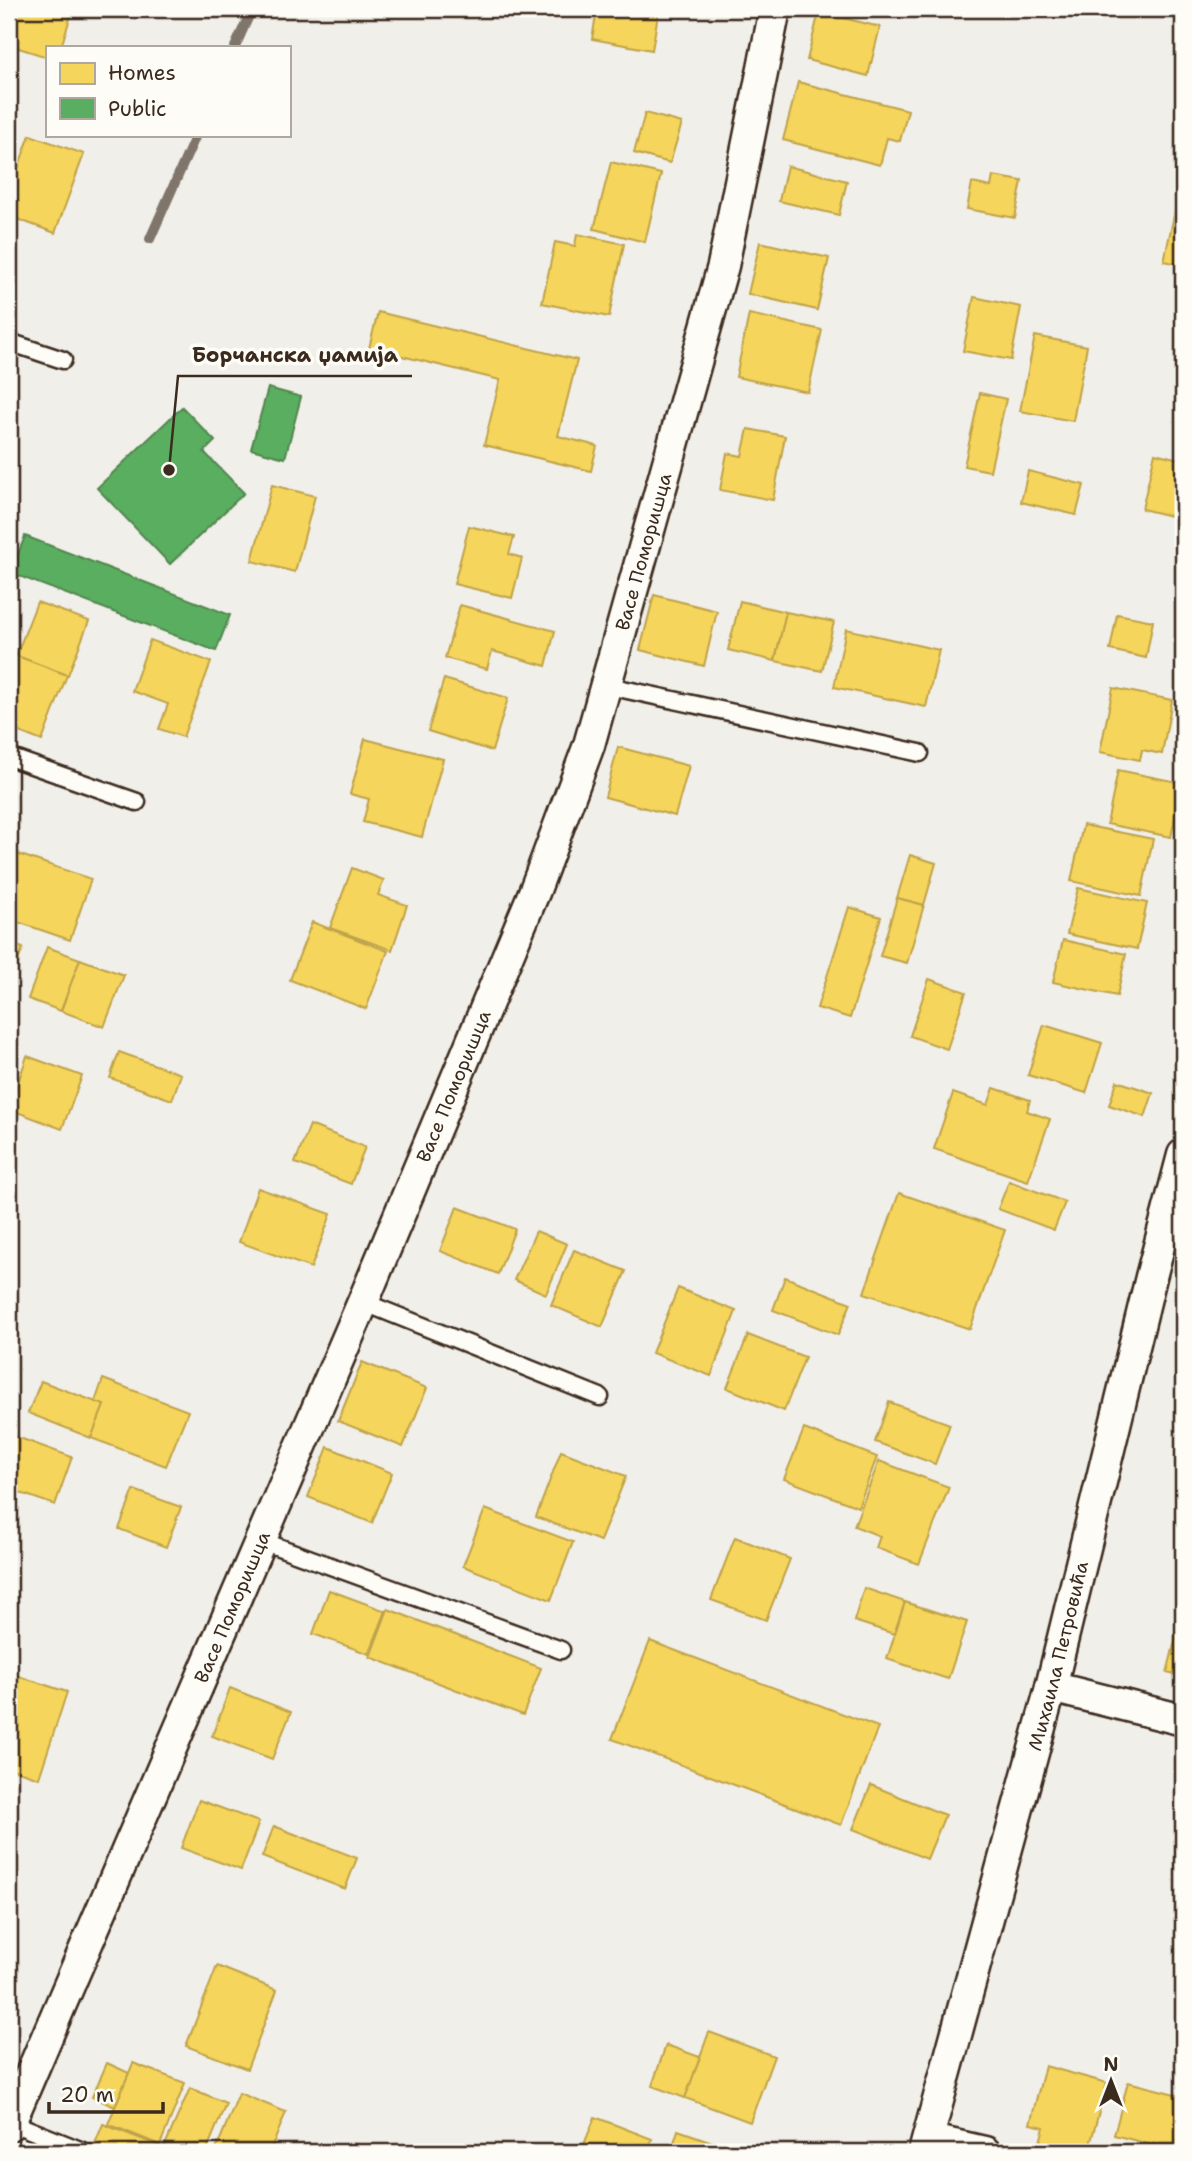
<svg xmlns="http://www.w3.org/2000/svg" width="1192" height="2161" font-family="'Shantell Sans',sans-serif">
<rect width="100%" height="100%" fill="#f1efea"/>
<filter id="ink" filterUnits="userSpaceOnUse"><feTurbulence type="fractalNoise" baseFrequency=".0143" numOctaves="2"/><feDisplacementMap in="SourceGraphic" scale="14" xChannelSelector="R" yChannelSelector="G"/><feConvolveMatrix kernelMatrix="1 2 1 2 8 2 1 2 1" color-interpolation-filters="sRGB"/></filter>
<g filter="url(#ink)">
<!-- homes -->
<g fill="#f6d55c" stroke="#bea249" stroke-width="2">
<path d="M9,9h64l-12,38h-14v10l-38,-12z"/>
<path d="M597,9h62l-7,41 -60,-11z"/>
<path d="M819,12l61,15 -12,49 -61,-16z"/>
<path d="M798,82l110,28 -8,31 -13,-3 -7,27 -97,-25z"/>
<path d="M645,113l37,10 -12,40 -36,-10z"/>
<path d="M30,135l54,19 -29,79 -46,-17v-23z"/>
<path d="M611,162l50,12 -16,68 -51,-13z"/>
<path d="M787,166l60,15 -8,34 -60,-14z"/>
<path d="M993,176l29,5 -7,37 -48,-9 5,-26 19,4z"/>
<path d="M1176,206l7,1v58l-19,-4z"/>
<path d="M577,234l47,10 -15,73 -67,-14 13,-61 20,4z"/>
<path d="M760,242l69,16 -12,52 -69,-16z"/>
<path d="M974,297l47,10 -10,53 -48,-9z"/>
<path d="M378,312l199,48 -19,76 39,10 -6,25 -107,-26 16,-65 -131,-32z"/>
<path d="M749,314l73,16 -14,62 -72,-15z"/>
<path d="M1035,336l52,10 -14,75 -53,-10z"/>
<path d="M980,393l26,6 -16,72 -26,-5z"/>
<path d="M748,429l37,7 -12,64 -53,-10 7,-37 15,3z"/>
<path d="M1155,453l28,7v59l-41,-10z"/>
<path d="M1028,471l56,14 -8,30 -55,-13z"/>
<path d="M272,485l43,11 -20,76 -43,-11z"/>
<path d="M469,526l45,11 -5,17 13,4 -10,40 -58,-14z"/>
<path d="M654,595l63,16 -13,55 -64,-16z"/>
<path d="M740,601l46,11 -11,49 -47,-11z"/>
<path d="M37,602l52,19 -21,54 -52,-19z"/>
<path d="M460,605l95,26 -9,35 -54,-15 -5,18 -42,-11z"/>
<path d="M786,612l48,10 -12,49 -47,-10z"/>
<path d="M1117,614l36,7 -7,37 -36,-8z"/>
<path d="M846,629l93,21 -13,57 -92,-20z"/>
<path d="M150,640l61,22 -28,75 -24,-8 9,-25 -36,-13z"/>
<path d="M12,654l55,21 -25,66 -33,-13v-66z"/>
<path d="M444,679l64,19 -16,53 -64,-20z"/>
<path d="M1113,688l59,12 -10,54 -20,-4 -2,10 -40,-8z"/>
<path d="M365,739l78,20 -21,78 -59,-15 6,-23 -19,-5z"/>
<path d="M618,747l71,19 -14,50 -70,-19z"/>
<path d="M1118,770l64,13 -11,54 -64,-13z"/>
<path d="M1083,825l70,14 -12,57 -70,-15z"/>
<path d="M15,853l76,26 -21,61 -61,-21v-48z"/>
<path d="M910,855l26,8 -12,42 -27,-7z"/>
<path d="M352,868l32,12 -6,15 29,10 -15,45 -62,-22z"/>
<path d="M1078,888l69,15 -10,46 -70,-15z"/>
<path d="M897,898l27,7 -17,58 -27,-7z"/>
<path d="M849,907l32,10 -31,101 -33,-10z"/>
<path d="M312,922l76,29 -22,58 -76,-29z"/>
<path d="M1063,940l63,14 -9,42 -64,-14z"/>
<path d="M9,943l14,5 -14,37z"/>
<path d="M47,947l33,12 -19,52 -33,-12z"/>
<path d="M80,959l44,16 -20,52 -43,-16z"/>
<path d="M929,979l37,13 -19,57 -37,-13z"/>
<path d="M1044,1025l58,18 -16,50 -58,-18z"/>
<path d="M119,1052l62,22 -9,26 -62,-22z"/>
<path d="M27,1056l55,20 -20,53 -53,-20z"/>
<path d="M1117,1081l36,12 -8,24 -36,-12z"/>
<path d="M994,1088l36,12 -3,11 23,8 -22,62 -94,-32 19,-56 35,12z"/>
<path d="M310,1125l55,22 -14,37 -56,-21z"/>
<path d="M1009,1181l56,21 -11,28 -56,-21z"/>
<path d="M258,1188l73,26 -20,54 -72,-26z"/>
<path d="M899,1193l106,37 -35,99 -106,-36z"/>
<path d="M457,1207l58,22 -17,45 -58,-23z"/>
<path d="M536,1231l31,13 -21,50 -32,-14z"/>
<path d="M574,1250l52,21 -24,56 -51,-22z"/>
<path d="M785,1277l66,26 -13,32 -65,-25z"/>
<path d="M678,1288l58,23 -25,65 -59,-23z"/>
<path d="M748,1335l57,22 -21,54 -57,-23z"/>
<path d="M362,1362l65,26 -24,59 -65,-26z"/>
<path d="M103,1379l85,32 -22,55 -75,-28 13,-33 -9,-3z"/>
<path d="M41,1381l63,24 -13,33 -63,-25z"/>
<path d="M889,1402l61,22 -15,40 -60,-22z"/>
<path d="M804,1429l73,28 -19,50 -74,-28z"/>
<path d="M14,1436l58,21 -17,48 -46,-16v-38z"/>
<path d="M328,1447l64,26 -20,50 -64,-26z"/>
<path d="M561,1451l65,25 -26,65 -64,-24z"/>
<path d="M879,1461l70,26 -30,77 -43,-16 4,-12 -26,-10z"/>
<path d="M134,1490l47,17 -15,40 -47,-18z"/>
<path d="M485,1509l88,33 -22,58 -88,-34z"/>
<path d="M735,1537l55,22 -24,61 -55,-20z"/>
<path d="M864,1588l41,14 -11,32 -40,-13z"/>
<path d="M329,1590l57,21 -17,43 -56,-20z"/>
<path d="M905,1602l62,20 -19,57 -61,-20z"/>
<path d="M388,1609l153,59 -18,47 -153,-58z"/>
<path d="M1181,1617l2,1v59l-16,-4z"/>
<path d="M650,1641l228,86 -37,98 -229,-86z"/>
<path d="M9,1673l58,19 -28,86 -30,-10z"/>
<path d="M230,1688l61,24 -19,47 -60,-23z"/>
<path d="M871,1785l74,30 -18,44 -74,-30z"/>
<path d="M199,1800l60,22 -18,48 -60,-22z"/>
<path d="M274,1826l83,32 -12,31 -83,-32z"/>
<path d="M217,1966l60,24 -30,79 -61,-23z"/>
<path d="M709,2032l65,24 -24,66 -65,-24z"/>
<path d="M666,2045l34,12 -15,41 -33,-12z"/>
<path d="M107,2063l22,10 -14,34 -23,-10z"/>
<path d="M133,2063l52,20 -25,62 -52,-21z"/>
<path d="M1045,2066l62,17 -19,69h-24l-25,-6 5,-19 -14,-3z"/>
<path d="M1128,2082l55,14v25l-7,30 -62,-16z"/>
<path d="M190,2088l36,15 -20,49h-44z"/>
<path d="M239,2093l47,19 -16,40h-55z"/>
<path d="M595,2117l57,22 -5,13h-66z"/>
<path d="M103,2124l59,23 -2,5h-50l-16,-6z"/>
<path d="M678,2130l63,22h-70z"/>
<path d="M355,2144l24,8h-27z"/>
</g>
<!-- public -->
<g fill="#5aae61" stroke="#51864d" stroke-width="2">
<path d="M268,388l33,9 -16,61 -34,-9z"/>
<path d="M182,407l33,34 -11,11 40,41 -74,71 -73,-76z"/>
<path d="M25,536l205,79 -14,36 -205,-78z"/>
</g>
<g fill="none" stroke-linecap="round" stroke-linejoin="round">
<!-- stream -->
<g stroke="#80746b" stroke-width="10">
<path d="M235,47l17,-38"/>
<path d="M150,239l46,-104"/>
</g>
<defs>
<g id="lane">
<path d="M9,342l54,18"/>
<path d="M604,685l316,68"/>
<path d="M9,757l128,45"/>
<path d="M363,1302l237,95"/>
<path d="M262,1541l299,109"/>
<path d="M10,2122l75,30"/>
</g>
<g id="street">
<path d="M1051,1687l132,33"/>
<path id="s1" d="M9,2125l354,-823 172,-412 54,-145 134,-479 52,-257"/>
<path d="M928,2139l57,13"/>
<path id="s2" d="M924,2152l127,-465 100,-410 32,-122"/>
</g>
</defs>
<!-- lane casing -->
<use href="#lane" stroke="#3b2a1e" stroke-width="21"/>
<!-- street casing -->
<use href="#street" stroke="#3b2a1e" stroke-width="35"/>
<!-- lane -->
<use href="#lane" stroke="#fdfcf7" stroke-width="16"/>
<!-- street -->
<use href="#street" stroke="#fdfcf7" stroke-width="30"/>
</g>
</g>
<g text-anchor="middle" dominant-baseline="central" stroke-width="7" stroke-linejoin="round" paint-order="stroke">
<!-- street labels -->
<g font-size="19" fill="#3b2a1e" stroke="#fdfcf7">
<text stroke="none"><textPath href="#s1" startOffset="1698">Васе Поморишца</textPath></text>
<text stroke="none"><textPath href="#s1" startOffset="1130">Васе Поморишца</textPath></text>
<text stroke="none"><textPath href="#s1" startOffset="564">Васе Поморишца</textPath></text>
<text stroke="none"><textPath href="#s2" startOffset="514">Михаила Петровића</textPath></text>
</g>
</g>
<!-- callouts -->
<path fill="none" stroke="#3b2a1e" stroke-width="2.5" d="M169 470L178 376H412"/>
<circle fill="#3b2a1e" stroke="#fdfcf7" stroke-width="2.5" cx="169" cy="470" r="7"/>
<g font-size="21" text-anchor="middle" font-weight="bold" fill="#3b2a1e" stroke="#fdfcf7" stroke-width="7" stroke-linejoin="round" paint-order="stroke">
<text x="295" y="362">Борчанска џамија</text>
</g>
<!-- margin -->
<rect width="1192" height="2161" fill="none" stroke="#fdfcf7" stroke-width="35"/>
<rect x="18" y="18" width="1157" height="2126" fill="none" stroke="#3b2a1e" stroke-width="2.5" filter="url(#ink)"/>
<!-- legend -->
<rect x="46" y="46" width="245" height="91" fill="#fdfcf7" stroke="#afa8a0" stroke-width="2"/>
<rect x="60" y="63" width="35" height="21" fill="#f6d55c" stroke="#afa8a0" stroke-width="2"/>
<text x="108" y="80" font-size="21" fill="#3b2a1e">Homes</text>
<rect x="60" y="98" width="35" height="21" fill="#5aae61" stroke="#afa8a0" stroke-width="2"/>
<text x="108" y="116" font-size="21" fill="#3b2a1e">Public</text>
<!-- north arrow -->
<g transform="translate(1111 2081)" stroke="#fdfcf7" stroke-width="5" paint-order="stroke">
<path d="M0-5L12 26L0 18L-12 26Z" fill="#3b2a1e"/>
<text y="-10" font-size="19" font-weight="bold" text-anchor="middle" fill="#3b2a1e">N</text>
</g>
<!-- scale -->
<path d="M49 2102v10h114v-10" fill="none" stroke="#3b2a1e" stroke-width="3.5"/>
<text x="60" y="2102" font-size="21" fill="#3b2a1e" stroke="#fdfcf7" stroke-width="5" paint-order="stroke">20 m</text>
</svg>
